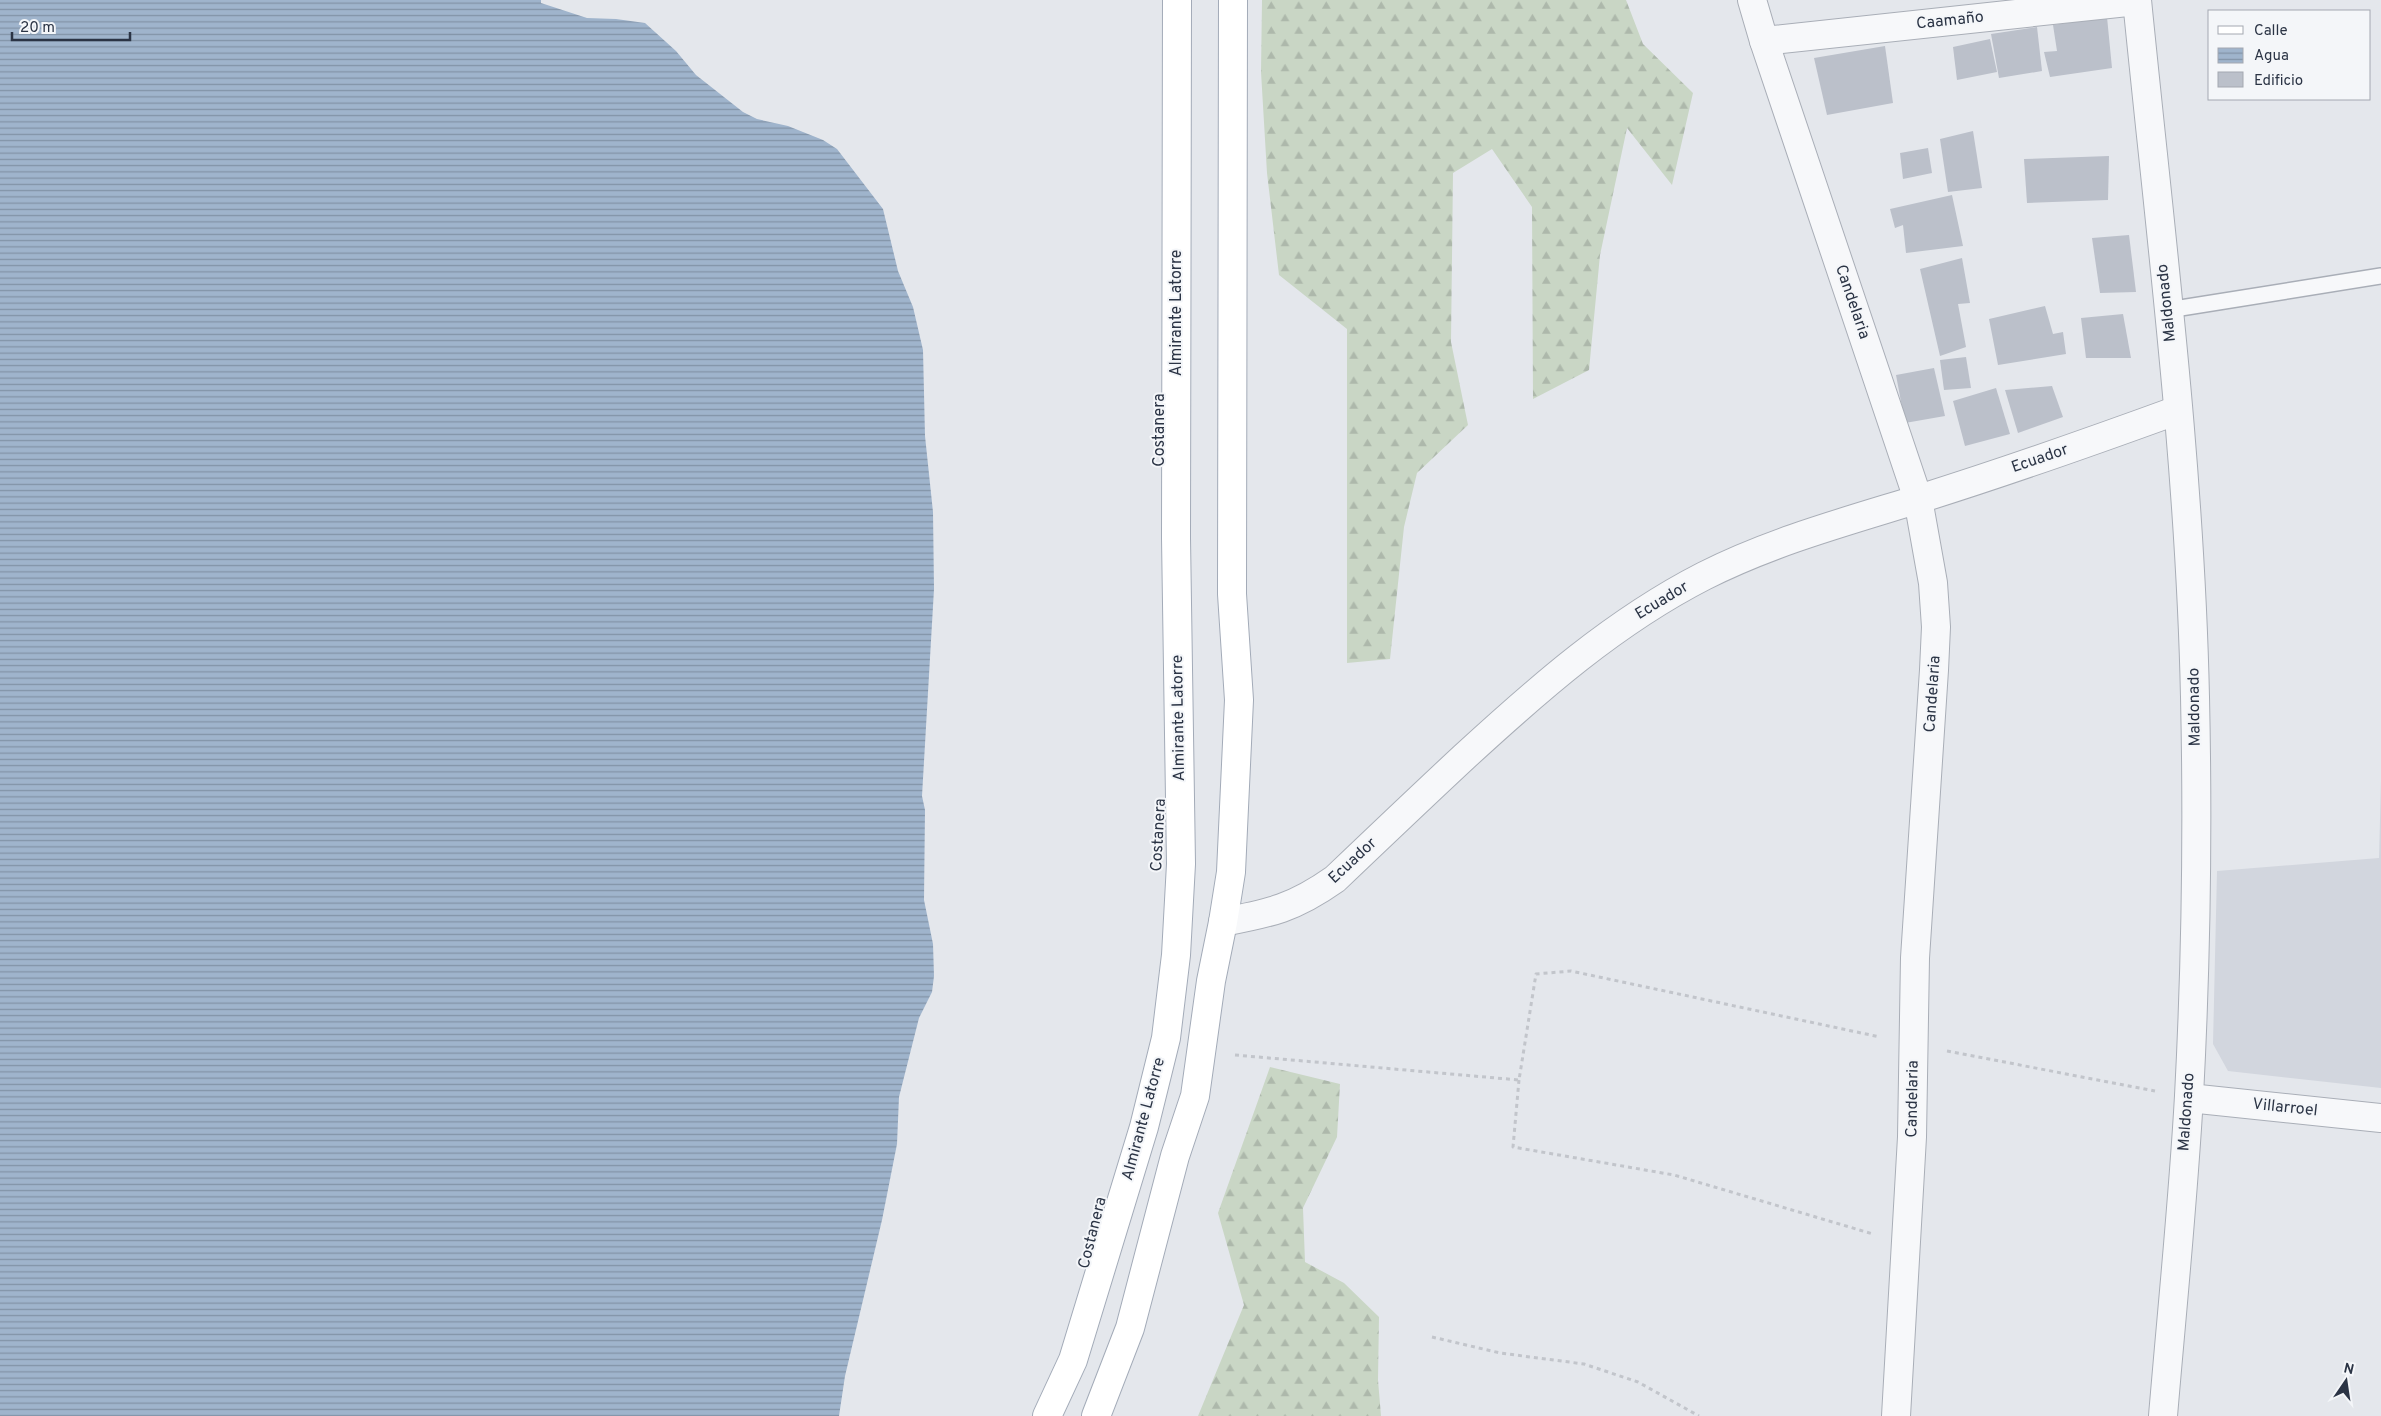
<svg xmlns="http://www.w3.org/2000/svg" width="2381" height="1416" font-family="Overpass,sans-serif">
<defs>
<pattern id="forest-firs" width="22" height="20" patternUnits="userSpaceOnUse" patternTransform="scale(1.25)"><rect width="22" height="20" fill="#c9d6c5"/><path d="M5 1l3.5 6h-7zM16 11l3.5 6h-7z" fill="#adb8ab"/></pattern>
<pattern id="water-rules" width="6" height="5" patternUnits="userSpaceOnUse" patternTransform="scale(1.25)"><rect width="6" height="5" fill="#9fb4cc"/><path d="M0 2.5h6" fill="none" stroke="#8293a7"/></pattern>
</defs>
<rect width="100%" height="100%" fill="#e4e7ec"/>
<!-- built -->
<path fill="#d2d6de" d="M2381,781v307l-153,-17 -15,-27 4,-173 162,-13z"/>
<!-- forest -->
<g fill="url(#forest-firs)">
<path d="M1262,0h364l17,44 50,49 -21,92 -45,-57 -27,127 -11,115 -56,29 -1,-192 -40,-58 -39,24 -2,169 17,83 -51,48 -13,54 -14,132 -43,4v-334l-68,-54 -12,-102 -6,-101z"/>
<path d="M1270,1067l70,17 -3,53 -34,71 2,54 39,21 35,34 -1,63 3,36h-183l46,-111 -26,-92z"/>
</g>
<!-- water -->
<path fill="url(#water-rules)" d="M0,0h541v3l46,15 29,1 29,4 31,28 20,24 47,37 14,7 31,7 35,14 14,9 46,60 15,62 15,36 10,43 2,86 8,76 1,77 -12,207 3,14 -1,90 9,44 1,32 -2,16 -13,26 -20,79 -2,47 -15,76 -37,156 -6,40h-839z"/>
<!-- building -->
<g fill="#bbc0ca">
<path d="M2107,17l5,51 -62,9 -6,-25 13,-1 -4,-26z"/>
<path d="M2037,27l5,44 -43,7 -8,-44z"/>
<path d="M1990,39l7,33 -40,8 -4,-33z"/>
<path d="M1885,46l8,57 -66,12 -13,-57z"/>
<path d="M1973,131l9,57 -34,4 -8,-53z"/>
<path d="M1928,148l4,25 -29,6 -3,-26z"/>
<path d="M2109,156l-1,44 -81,3 -3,-44z"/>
<path d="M1952,195l11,51 -57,7 -3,-28 -8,3 -5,-19z"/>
<path d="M2129,235l7,57 -36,1 -8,-55z"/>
<path d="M1962,258l8,45 -12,1 8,43 -26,9 -20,-87z"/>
<path d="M2045,306l8,28 10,-2 3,22 -68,11 -9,-46z"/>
<path d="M2123,314l8,44h-45l-5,-40z"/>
<path d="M1966,357l5,31 -27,2 -4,-30z"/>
<path d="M1934,368l11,48 -40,7 -9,-48z"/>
<path d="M2052,386l11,31 -45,16 -13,-43z"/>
<path d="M1996,388l14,46 -45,12 -12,-45z"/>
</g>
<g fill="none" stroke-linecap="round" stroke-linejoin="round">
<defs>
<path id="service" d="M2168,310l213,-34"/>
<g id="minor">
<path d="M1752,0l12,41 154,458 15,84 3,44 -2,43 -19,288 -3,179 -16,279"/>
<path d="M2137,0c23,232 53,464 58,697 3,133 1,266 -6,399 -6,107 -17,213 -26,320"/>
<path d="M1764,41l373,-40"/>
<path d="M1223,922c48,-9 71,-14 112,-43 43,-41 86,-82 129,-122 74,-68 150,-135 240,-181 69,-35 144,-55 218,-78 86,-27 171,-57 256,-88"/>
<path d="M2189,1098l192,20"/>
</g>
<g id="primary">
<path d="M1047,1416l26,-56 71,-233 22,-89 10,-83 5,-91 -5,-326 1,-538"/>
<path d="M1096,1416l34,-88 45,-172 20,-60 16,-115 12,-59 8,-50 8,-172 -7,-106 1,-594"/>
</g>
</defs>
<!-- service casing -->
<use href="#service" stroke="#a9aeb7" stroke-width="18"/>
<!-- minor casing -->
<use href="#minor" stroke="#a9aeb7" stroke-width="30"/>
<!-- primary casing -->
<use href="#primary" stroke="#a3abb8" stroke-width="30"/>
<!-- path -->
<g stroke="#c2c5cb" stroke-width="3" stroke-dasharray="4 4" stroke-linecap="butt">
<path d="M1947,1051l208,40"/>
<path d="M1235,1055l284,25 17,-106 35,-3 309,66"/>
<path d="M1519,1080l-6,67 161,28 199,59"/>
<path d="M1432,1337l68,16 84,11 54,18 61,34"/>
</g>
<!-- service -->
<use href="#service" stroke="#f7f8fa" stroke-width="15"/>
<!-- minor -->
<use href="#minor" stroke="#f7f8fa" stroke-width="28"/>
<!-- primary -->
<use href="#primary" stroke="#fff" stroke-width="28"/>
</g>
<g text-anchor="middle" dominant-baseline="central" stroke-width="4" stroke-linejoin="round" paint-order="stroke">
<!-- street labels -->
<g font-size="16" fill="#2b3445" stroke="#f4f6f9">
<text transform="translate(1950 21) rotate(-6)">Caamaño</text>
<text transform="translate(1852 302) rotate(71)">Candelaria</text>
<text transform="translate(2167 303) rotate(-96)">Maldonado</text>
<text transform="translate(1177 313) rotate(-90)">Almirante Latorre</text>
<text transform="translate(1160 430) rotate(-90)">Costanera</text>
<text transform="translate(2040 459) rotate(-19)">Ecuador</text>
<text transform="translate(1662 601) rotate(-31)">Ecuador</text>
<text transform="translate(1933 694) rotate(-86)">Candelaria</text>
<text transform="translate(2195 707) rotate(-91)">Maldonado</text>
<text transform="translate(1179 718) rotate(-91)">Almirante Latorre</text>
<text transform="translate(1159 835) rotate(-87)">Costanera</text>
<text transform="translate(1353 861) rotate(-43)">Ecuador</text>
<text transform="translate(1913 1099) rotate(-89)">Candelaria</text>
<text transform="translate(2285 1108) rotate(6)">Villarroel</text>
<text transform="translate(2187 1112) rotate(-86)">Maldonado</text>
<text transform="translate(1144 1119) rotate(-75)">Almirante Latorre</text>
<text transform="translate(1093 1233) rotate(-76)">Costanera</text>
</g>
</g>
<!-- legend -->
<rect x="2208" y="10" width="162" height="90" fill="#f4f6f9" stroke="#a4a8b1"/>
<rect x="2218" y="26" width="25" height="8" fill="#ffffff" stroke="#a4a8b1"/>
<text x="2254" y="35" font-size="15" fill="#2b3445">Calle</text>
<rect x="2218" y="48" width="25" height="15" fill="url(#water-rules)" stroke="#a4a8b1"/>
<text x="2254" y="60" font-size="15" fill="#2b3445">Agua</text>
<rect x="2218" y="72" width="25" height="15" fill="#bbc0ca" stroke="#a4a8b1"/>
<text x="2254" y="85" font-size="15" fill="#2b3445">Edificio</text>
<!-- north arrow -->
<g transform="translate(2346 1381) rotate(13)" stroke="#f4f6f9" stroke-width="4" paint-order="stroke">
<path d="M0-4L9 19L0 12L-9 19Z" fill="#2b3445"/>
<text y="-8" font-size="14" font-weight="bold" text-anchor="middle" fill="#2b3445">N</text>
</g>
<!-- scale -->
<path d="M12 32v8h118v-8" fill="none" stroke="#2b3445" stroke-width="2.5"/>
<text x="20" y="32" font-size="15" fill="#2b3445" stroke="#f4f6f9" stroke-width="4" paint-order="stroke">20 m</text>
</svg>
